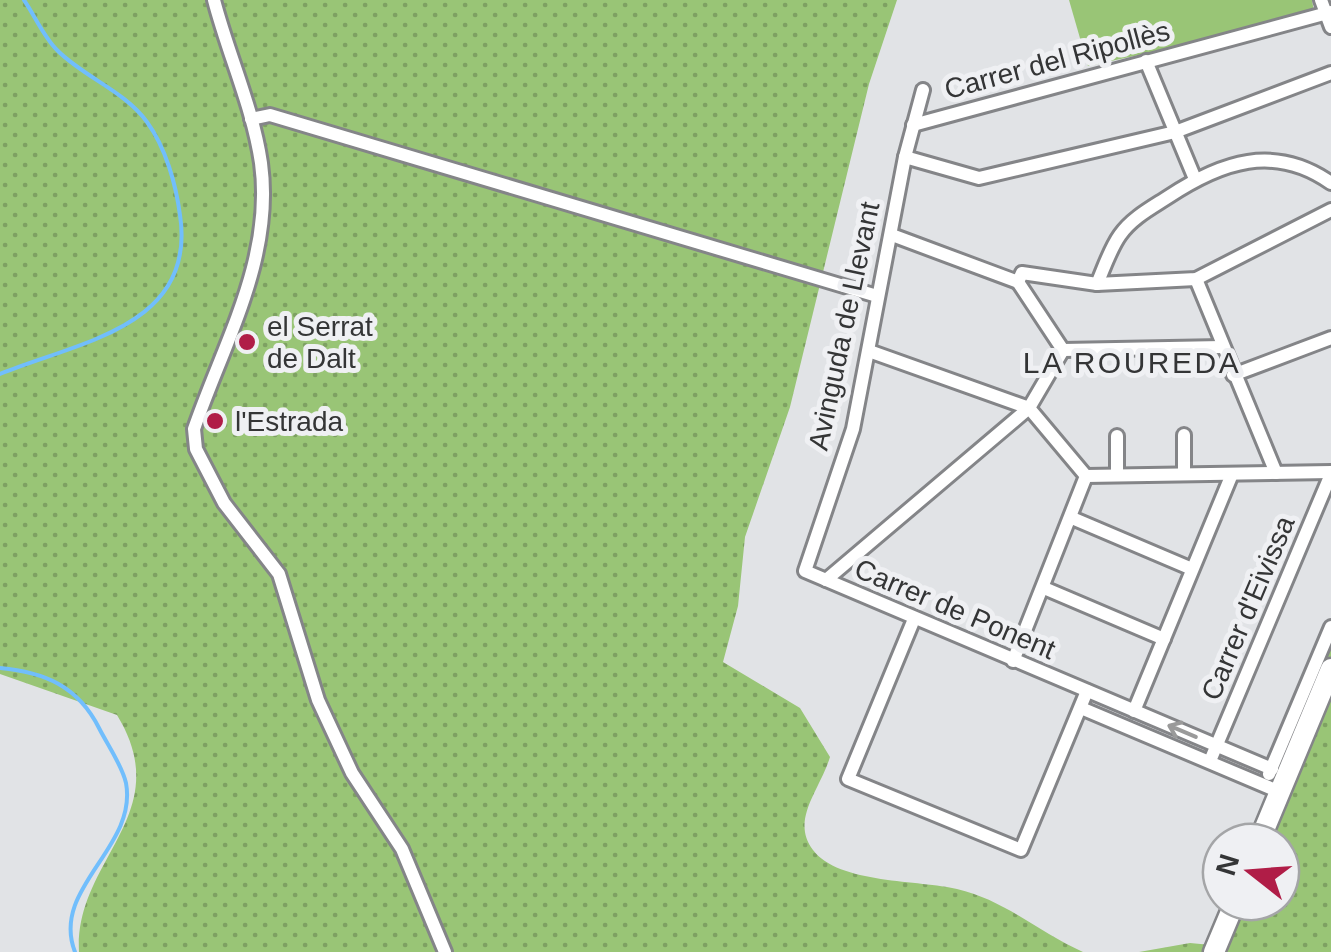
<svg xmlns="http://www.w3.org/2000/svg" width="1331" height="952" font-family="Helvetica,sans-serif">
<defs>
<pattern id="park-dots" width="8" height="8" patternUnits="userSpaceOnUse" patternTransform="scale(2.5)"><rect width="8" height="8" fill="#99c576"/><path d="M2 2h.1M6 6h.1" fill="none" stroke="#7ea162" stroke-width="1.8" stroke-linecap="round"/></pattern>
</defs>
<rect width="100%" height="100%" fill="#e1e3e6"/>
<!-- park -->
<g fill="url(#park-dots)">
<path d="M0,0h897l-28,84 -79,323 -45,130 -7,69 -15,56 77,46 30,49c-10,33 -40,63 -17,93 25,34 108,30 144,39 48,11 83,44 126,63h-1004c-5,-93 99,-137 38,-237l-117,-41z"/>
<path d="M1331,641v311h-192l51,-9 21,2 -5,-3 17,-40h58v-60h-33z"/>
</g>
<!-- pitch -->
<path fill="#99c576" d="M1069,0h243l3,17 -227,49z"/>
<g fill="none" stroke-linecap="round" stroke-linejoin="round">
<!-- stream -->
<g stroke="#71befc" stroke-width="4">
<path d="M0,374c78,-32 197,-47 180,-159 -4,-30 -14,-67 -33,-93 -21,-30 -63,-45 -89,-71 -14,-13 -23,-35 -34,-51"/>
<path d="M0,668c44,4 78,18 99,60 8,16 23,37 27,55 12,65 -76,105 -51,169"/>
</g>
<defs>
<g id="minor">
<path d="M214,0c14,54 39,108 47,163 13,95 -37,179 -67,266l2,20 28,54 55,71 39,126 34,73 50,76 43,103"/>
<path d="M1321,0l10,27"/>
<path d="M1146,61l49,118"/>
<path d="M923,90l-18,67 -52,272 -48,142 467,198"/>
<path d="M251,119l19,-4 607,181"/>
<path d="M913,125l418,-113"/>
<path d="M905,157l74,21 196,-46 156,-59"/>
<path d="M892,235l126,47 4,-9 75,11 99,-5 135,-69"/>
<path d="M1196,279l80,194"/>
<path d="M1097,284c7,-16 13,-35 23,-49 12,-17 31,-27 48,-38 53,-35 106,-54 163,-14"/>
<path d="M1063,350l159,-3"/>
<path d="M869,351l160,57 57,68 -73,185"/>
<path d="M1233,375l98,-37"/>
<path d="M1117,436v38"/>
<path d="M1184,474v-39"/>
<path d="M1086,476l245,-4"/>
<path d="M1072,518l120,51"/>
<path d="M826,580l203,-172 34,-58 -45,-68"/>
<path d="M1044,588l120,51"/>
<path d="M914,619l-66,160 173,71 66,-159"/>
<path d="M1081,708l199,84"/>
<path d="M1134,711l98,-237"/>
<path d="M1210,761l121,-287"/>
<path d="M1269,774l62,-147"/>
</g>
<g id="primary">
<path d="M1259,842l72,-173"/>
<path d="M1214,952l21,-50"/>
</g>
</defs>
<!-- minor casing -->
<use href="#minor" stroke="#848588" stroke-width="18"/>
<!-- primary casing -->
<use href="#primary" stroke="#848588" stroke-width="25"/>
<!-- minor -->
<use href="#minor" stroke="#fff" stroke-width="12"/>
<!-- primary -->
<use href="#primary" stroke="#fff" stroke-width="20"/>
</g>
<!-- one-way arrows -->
<defs><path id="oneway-shaft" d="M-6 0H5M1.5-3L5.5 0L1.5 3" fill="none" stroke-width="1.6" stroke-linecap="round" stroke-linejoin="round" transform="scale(2.5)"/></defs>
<use stroke="#9a9a9a" href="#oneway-shaft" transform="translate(1182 731) rotate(-157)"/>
<!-- markers -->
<g fill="#b01d47" stroke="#eff0f3" stroke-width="4">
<circle cx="247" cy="342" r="10"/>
<circle cx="215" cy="421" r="10"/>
</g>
<g text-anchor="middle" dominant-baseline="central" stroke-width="10" stroke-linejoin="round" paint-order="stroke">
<!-- street labels -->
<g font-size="28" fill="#343536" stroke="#eff0f3">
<text transform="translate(1057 60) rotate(-15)">Carrer del Ripollès</text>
<text transform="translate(844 326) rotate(-78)">Avinguda de Llevant</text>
<text transform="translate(1248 608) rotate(-67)">Carrer d'Eivissa</text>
<text transform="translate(955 609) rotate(23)">Carrer de Ponent</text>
</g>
<!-- poi labels -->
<g font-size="28" fill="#343536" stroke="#eff0f3" text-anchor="start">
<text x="267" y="326">el Serrat<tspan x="267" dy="32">de Dalt</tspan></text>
<text x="235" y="421">l'Estrada</text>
</g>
<!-- neighbourhood labels -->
<g font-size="30" letter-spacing="2.5" fill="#343536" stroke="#eff0f3">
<text x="1132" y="362">LA ROUREDA</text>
</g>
</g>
<!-- north arrow -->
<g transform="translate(1251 872) rotate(287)"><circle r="48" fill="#eff0f3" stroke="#a4a5a7" stroke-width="2.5"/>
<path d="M0-8L18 38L0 25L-18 38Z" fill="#b01d47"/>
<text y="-15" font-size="28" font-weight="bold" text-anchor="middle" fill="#343536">N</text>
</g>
</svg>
